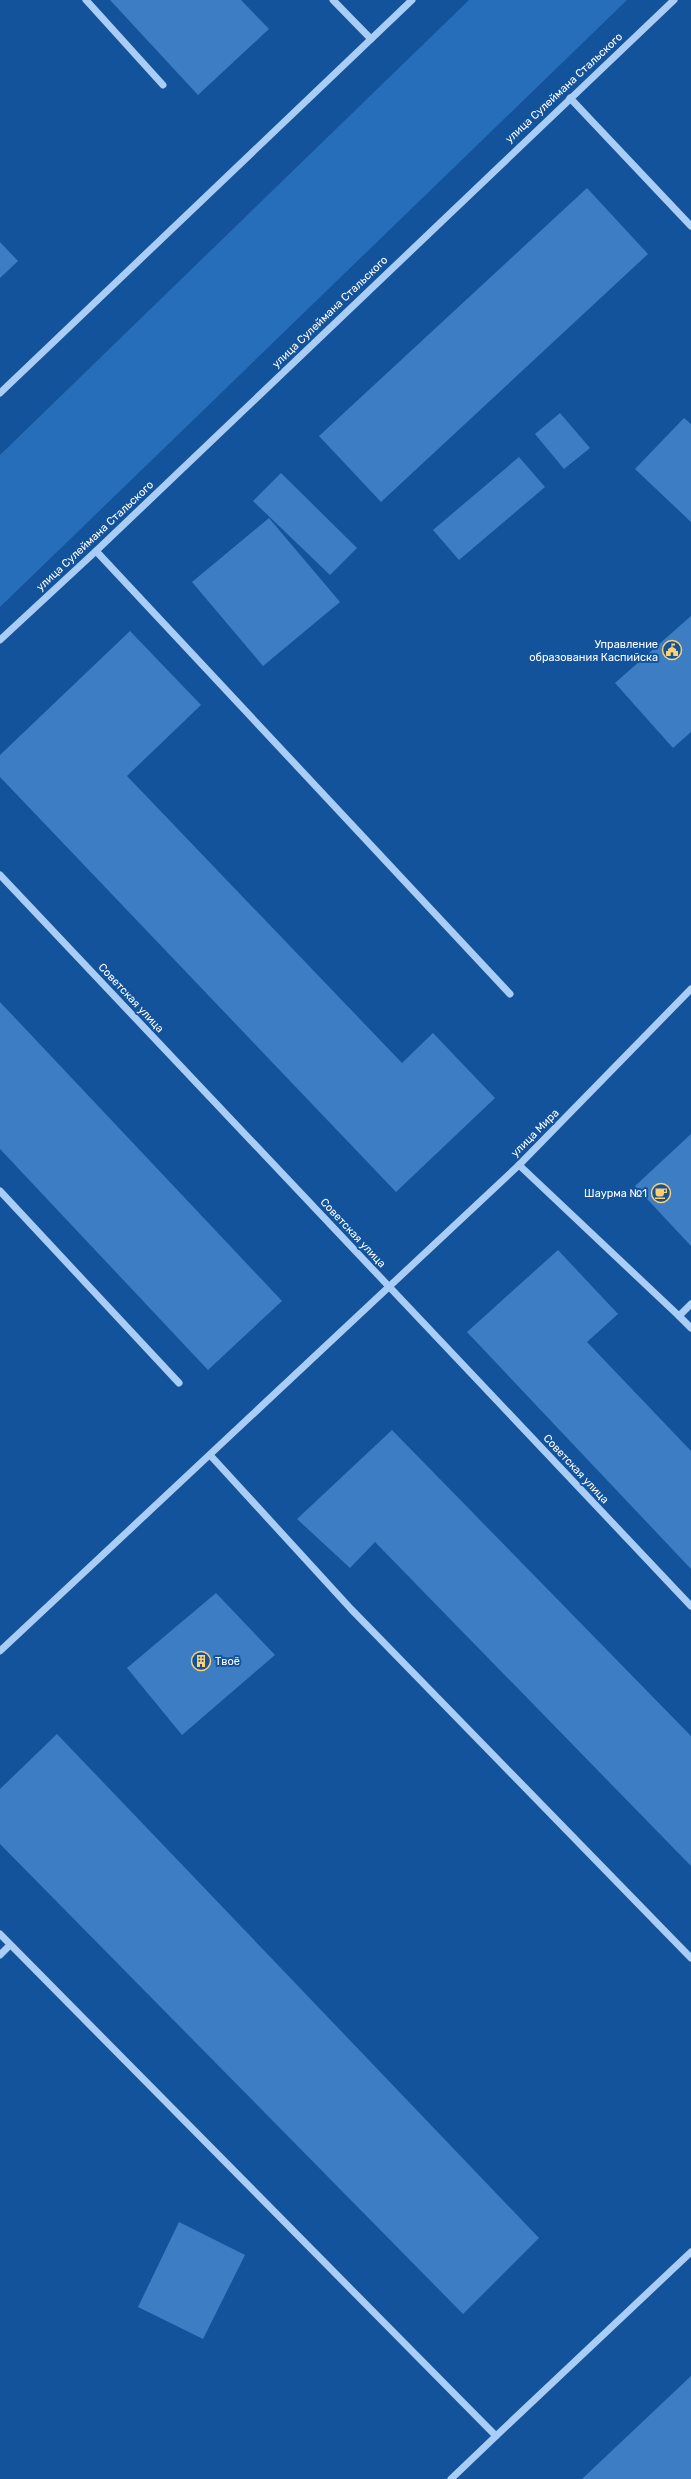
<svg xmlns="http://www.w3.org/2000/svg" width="691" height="2479" font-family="Rubik,sans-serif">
<rect width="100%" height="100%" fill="#13539c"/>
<!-- green -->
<path fill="#266eba" d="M469,0h158l-627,607v-152z"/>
<!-- building -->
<g fill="#3c7dc3">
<path d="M110,0h131l28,29 -71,66z"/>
<path d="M587,188l61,66 -267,248 -62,-66z"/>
<path d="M0,242l18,19 -18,17z"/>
<path d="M560,413l30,35 -26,21 -29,-35z"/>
<path d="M684,418l7,6v98l-56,-53z"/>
<path d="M519,457l26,30 -86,73 -26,-30z"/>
<path d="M281,473l76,75 -27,27 -77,-74z"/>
<path d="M269,518l71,84 -77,64 -71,-84z"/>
<path d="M691,616v116l-18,16 -58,-65z"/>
<path d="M130,631l71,74 -74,71 275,287 31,-30 62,65 -99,94 -396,-415v-22z"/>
<path d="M0,1002l282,299 -74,69 -208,-221z"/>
<path d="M691,1134v112l-56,-60z"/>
<path d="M558,1250l60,64 -31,28 104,109v118l-224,-237z"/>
<path d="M392,1430l299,306v130l-316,-324 -25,26 -53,-49z"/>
<path d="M216,1593l59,62 -93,80 -55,-67z"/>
<path d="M57,1734l482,504 -76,76 -463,-470v-55z"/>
<path d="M179,2222l66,33 -42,84 -65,-32z"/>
<path d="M691,2376v103h-109z"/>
</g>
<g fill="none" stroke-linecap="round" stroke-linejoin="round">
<!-- minor -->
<g stroke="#a9cdf4" stroke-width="7">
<path d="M86,0l77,85"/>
<path d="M333,0l38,39"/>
<path d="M570,98l121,128"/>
<path d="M0,393l412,-393"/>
<path d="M96,551l414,443"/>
<path d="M0,640l96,-89 578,-551"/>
<path d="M0,875l691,731"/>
<path d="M519,1165l160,151 12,-12"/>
<path d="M0,1191l179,192"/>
<path d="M679,1316l12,12"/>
<path d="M210,1455l141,154 340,349"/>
<path d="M0,1651l519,-486 172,-176"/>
<path d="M0,1934l496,502 195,-184"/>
<path d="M0,1955l10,-10"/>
<path d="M451,2479l45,-43"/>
</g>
</g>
<!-- icons -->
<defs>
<symbol id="civic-ring" viewBox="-11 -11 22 22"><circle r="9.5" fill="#13539c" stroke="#ffd06b" stroke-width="1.5"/><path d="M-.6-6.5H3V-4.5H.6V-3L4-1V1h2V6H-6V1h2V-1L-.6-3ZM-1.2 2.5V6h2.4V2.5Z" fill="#ffd06b"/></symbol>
<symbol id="cafe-ring" viewBox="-11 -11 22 22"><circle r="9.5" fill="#13539c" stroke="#ffd06b" stroke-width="1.5"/><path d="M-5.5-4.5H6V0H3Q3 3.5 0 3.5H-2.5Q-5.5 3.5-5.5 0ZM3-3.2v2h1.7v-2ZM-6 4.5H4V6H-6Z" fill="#ffd06b"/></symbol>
<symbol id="building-ring" viewBox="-11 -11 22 22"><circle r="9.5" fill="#13539c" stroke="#ffd06b" stroke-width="1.5"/><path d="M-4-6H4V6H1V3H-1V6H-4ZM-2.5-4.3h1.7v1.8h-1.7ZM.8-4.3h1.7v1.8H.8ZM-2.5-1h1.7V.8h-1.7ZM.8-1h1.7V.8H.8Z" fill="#ffd06b"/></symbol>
</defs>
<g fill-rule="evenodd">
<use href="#civic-ring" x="661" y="639" width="22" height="22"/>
<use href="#cafe-ring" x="650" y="1182" width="22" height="22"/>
<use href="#building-ring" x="190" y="1650" width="22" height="22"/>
</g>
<g text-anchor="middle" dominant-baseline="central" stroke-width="4" stroke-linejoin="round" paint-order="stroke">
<!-- street labels -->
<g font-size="11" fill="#fff" stroke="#13539c">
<text transform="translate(564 88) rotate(-43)">улица Сулеймана Стальского</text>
<text transform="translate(330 312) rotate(-44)">улица Сулеймана Стальского</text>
<text transform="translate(95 536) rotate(-43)">улица Сулеймана Стальского</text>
<text transform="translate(131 998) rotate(47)">Советская улица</text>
<text transform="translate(535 1133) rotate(-45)">улица Мира</text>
<text transform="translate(353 1233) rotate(47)">Советская улица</text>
<text transform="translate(576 1469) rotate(47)">Советская улица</text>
</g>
<!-- poi labels -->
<g font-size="11" fill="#fff" stroke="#13539c" text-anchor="end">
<text x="658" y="644">Управление<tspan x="658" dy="13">образования Каспийска</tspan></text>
<text x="647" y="1193">Шаурма №1</text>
<text x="215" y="1661" text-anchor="start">Твоё</text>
</g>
</g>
</svg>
